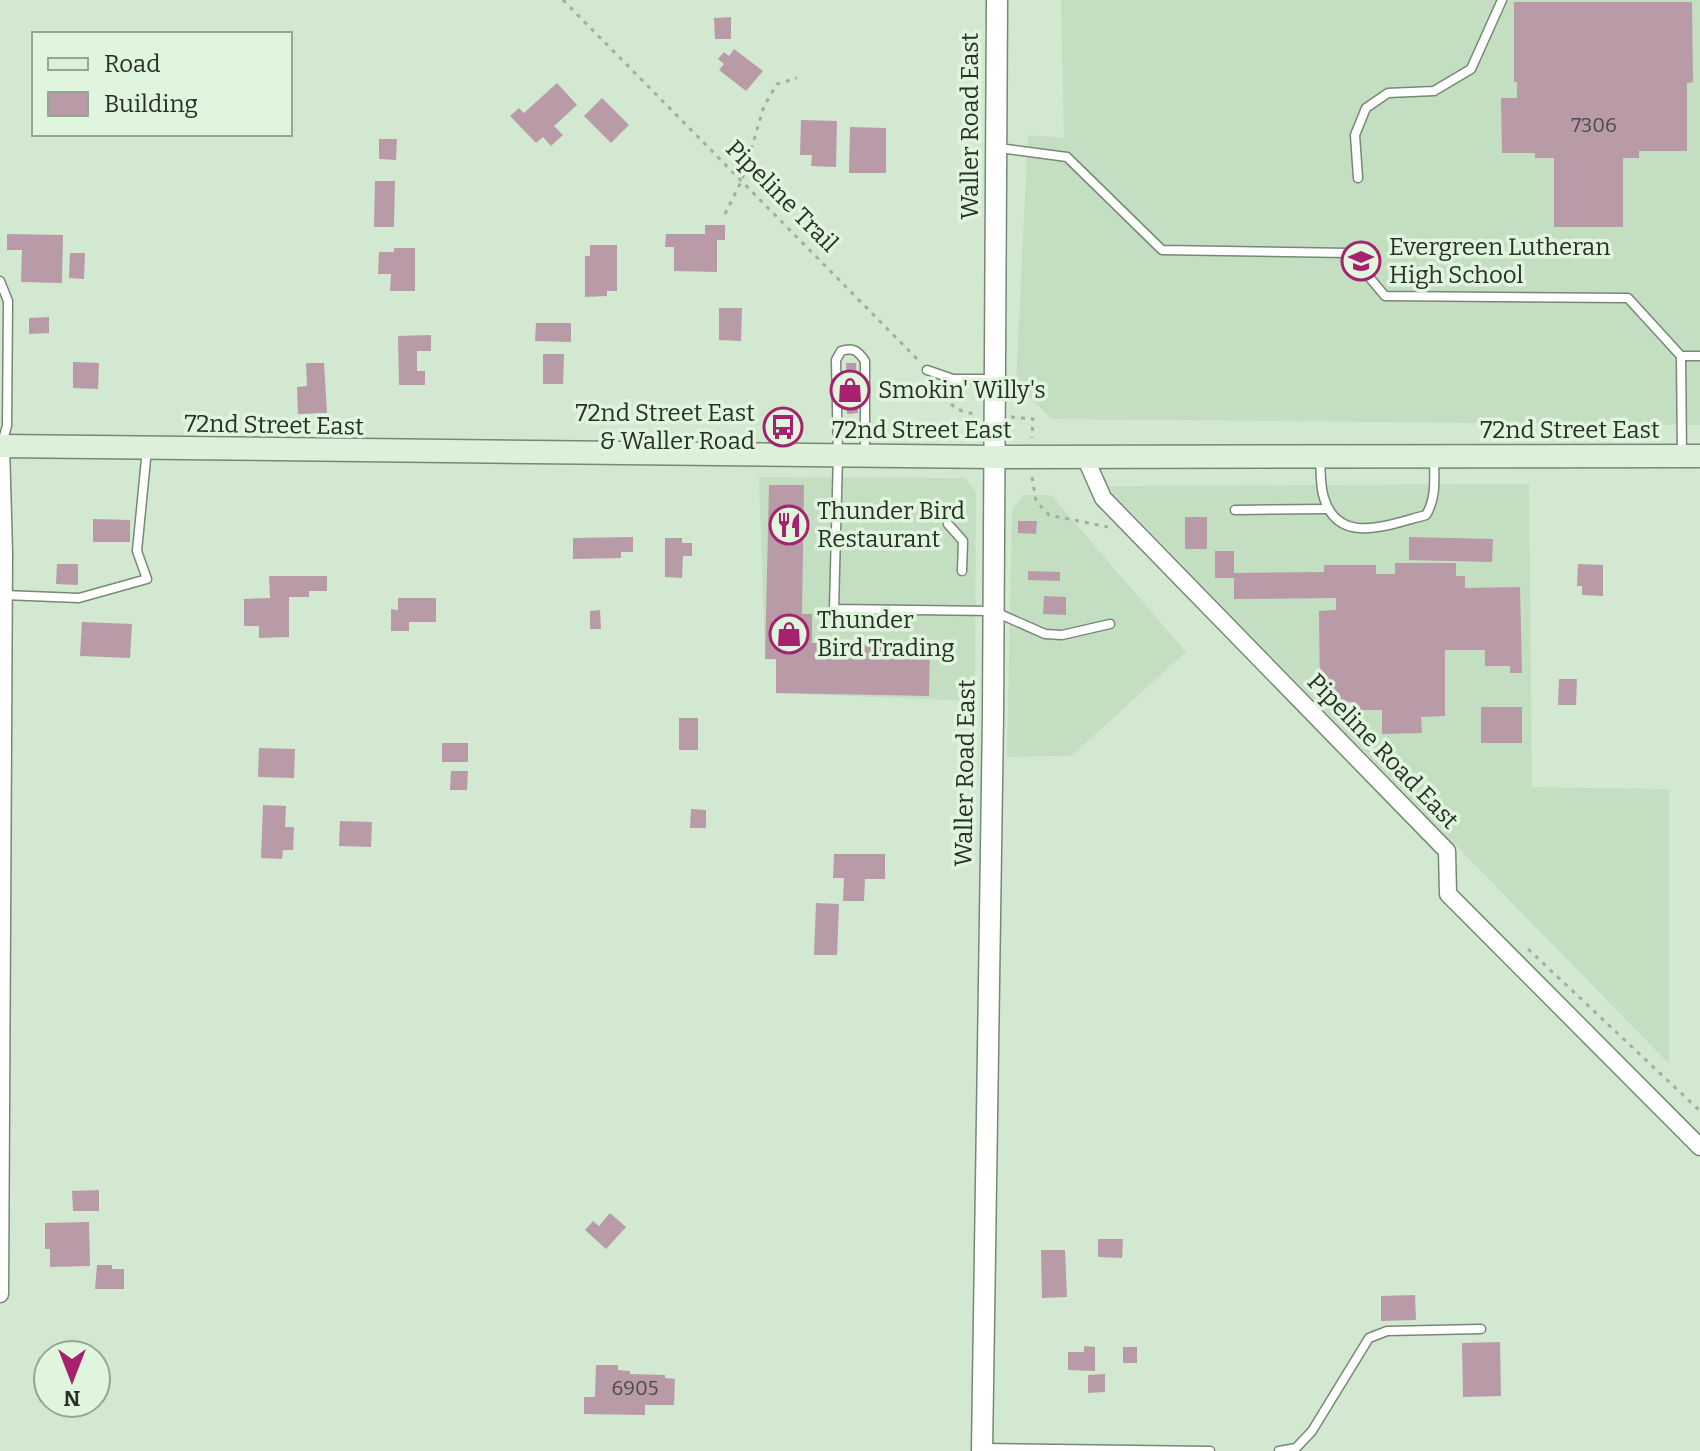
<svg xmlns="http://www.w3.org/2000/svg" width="1700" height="1451" font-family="Bitter,serif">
<rect width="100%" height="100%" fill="#d3e8d0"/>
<!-- built -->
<g fill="#c4dec1">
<path d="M1061,0h639v425l-648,-6 -36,-35 12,-249 36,3z"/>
<path d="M759,477l206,1 11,14 -1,209 -199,-8v-33l-11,-1z"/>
<path d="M1529,484l3,303 137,2v275l-563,-578z"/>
<path d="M1023,495h28l135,157 -115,104 -64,1 5,-247z"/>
</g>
<!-- building -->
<g fill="#b89ba7">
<path d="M1514,2h178l1,80 -6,1v68h-48v7h-16v69h-69v-69h-19v-5h-33l-1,-55h16v-16h-3z"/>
<path d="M731,17v22h-16l-1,-21z"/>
<path d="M734,49l29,22 -17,20 -27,-21 5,-6 -6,-5 6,-7 5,4z"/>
<path d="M557,83l20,22 -23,21 9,9 -12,11 -8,-9 -7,6 -26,-27 9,-8 5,5z"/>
<path d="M602,98l27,27 -18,18 -27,-27z"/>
<path d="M801,120l36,1 -1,46 -25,-1 1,-11h-12z"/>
<path d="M850,127l36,1v45h-37z"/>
<path d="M379,139h18l-1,21 -17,-1z"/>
<path d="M375,181h20l-1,46h-20z"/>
<path d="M705,225h20v15h-8v32l-43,-1v-24h-9l1,-13h39z"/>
<path d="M7,234l56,1 -1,48 -41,-1 1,-32h-15z"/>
<path d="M590,245h27v46h-10v5l-22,1v-41h5z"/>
<path d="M394,248h21v43h-25l1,-17h-13l1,-22h15z"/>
<path d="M70,253h15l-1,26 -15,-1z"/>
<path d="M719,308h23l-1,33 -22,-1z"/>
<path d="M49,317v16l-20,1v-16z"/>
<path d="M536,323h35v19l-36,-1z"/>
<path d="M431,335v16h-14v20h8v14h-26l-1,-49z"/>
<path d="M543,354h21l-1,30h-20z"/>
<path d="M73,362l26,1 -1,26 -25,-1z"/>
<path d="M306,363h18l3,50 -29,1 -1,-27 10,-1z"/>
<path d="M846,363h10l2,50 -11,1z"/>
<path d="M769,485h35l-2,129h10v29l118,2 -1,51 -153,-3v-34h-11z"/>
<rect x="1185" y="517" width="22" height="32"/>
<path d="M93,519l37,1v22h-37z"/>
<path d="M1018,521h19l-1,13 -18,-1z"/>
<path d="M633,537v15h-12v6l-48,1v-21z"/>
<path d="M1409,537l84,2 -1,23 -83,-2z"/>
<path d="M665,538h17v5h10v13h-9l-1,22 -17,-1z"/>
<path d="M1215,551h19v22l90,-1v-7h52v9h19v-11h61v13h9v12l55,-1 2,86h-12v-7h-25v-16h-40v66l-24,1 1,16 -40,1v-24h-29v-8h-19v-8h-14l-1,-83 17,-1v-12l-102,1v-21h-19z"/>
<path d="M57,564h21v21l-22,-1z"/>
<path d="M1578,564l25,1v31l-21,-1v-9h-5z"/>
<path d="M1028,571l32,1v9l-32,-1z"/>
<path d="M269,576h58v15h-18v6h-20v40l-30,1v-12h-15v-27l26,-1z"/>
<path d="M1044,596l22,1v18l-23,-1z"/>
<path d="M398,598h38v24h-27v9h-18v-22l7,1z"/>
<path d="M600,610l1,19h-11v-18z"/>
<path d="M82,622l50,2 -2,34 -50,-2z"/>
<path d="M1559,679h18l-1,26h-18z"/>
<rect x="1481" y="707" width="41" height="36"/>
<rect x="679" y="718" width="19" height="32"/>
<rect x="442" y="743" width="26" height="19"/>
<path d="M259,748l36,1 -1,29 -36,-1z"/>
<path d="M451,771h17l-1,19h-17z"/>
<path d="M263,805l23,1 -1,21h9l-1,23h-10l-1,9 -21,-1z"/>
<path d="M691,809l15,1v18h-16z"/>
<path d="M340,821l32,1 -1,25 -32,-1z"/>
<path d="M834,854h51v25h-20l-1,22h-21l1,-23h-11z"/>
<path d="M816,903l23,1 -2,51h-23z"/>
<path d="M99,1190v21h-26l-1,-20z"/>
<path d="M610,1213l16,14 -20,22 -21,-19 8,-9 6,5z"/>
<path d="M89,1222l1,44 -40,1v-18h-5v-26z"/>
<path d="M1098,1239h25l-1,19 -24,-1z"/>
<path d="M1041,1250h24l2,47 -25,1z"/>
<path d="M97,1265h15v4h12v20h-29z"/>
<path d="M1415,1295l1,25 -35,1v-25z"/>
<path d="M1500,1342l1,54 -38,1 -1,-54z"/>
<path d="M1084,1346l11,1v24l-27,-1v-18h16z"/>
<rect x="1123" y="1347" width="14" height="16"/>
<path d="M596,1365h22v5l12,1v3l35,1v3l10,1 -1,26h-29v10l-61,-1v-17h11z"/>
<path d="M1105,1374v18l-17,1v-18z"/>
</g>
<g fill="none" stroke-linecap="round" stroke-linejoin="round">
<defs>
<g id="service">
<path d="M999,148l68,9 95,93 187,3 36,43 243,2 53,58 1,99"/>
<path d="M1358,178l-3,-43 11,-27 22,-15 46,-2 37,-22 31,-69"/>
<path d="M0,281l8,20 -1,125 -6,20"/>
<path d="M1681,356h19"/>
<path d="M927,370l26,9h41"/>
<path d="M865,455v-94c-7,-10 -11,-14 -24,-10l-5,9 2,95 -4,154 159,2 52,23 17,1 48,-11"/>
<path d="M1320,460c1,12 0,26 4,38 15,49 66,26 102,17 11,-18 8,-38 8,-58"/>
<path d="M1235,510l93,-1"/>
<path d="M948,524l15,17 -1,30"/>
<path d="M4,595l75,3 68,-19 -10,-28 10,-102"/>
<path d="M983,1448l227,3"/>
<path d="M1279,1451l17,-3 16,-17 57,-93 18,-7 94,-2"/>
</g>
<g id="minor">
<path d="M1085,457l18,41 344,353 1,43 252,253"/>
<path d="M0,1294l4,-741 -3,-107"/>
</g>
<path id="tertiary" d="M982,1451l11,-735 4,-716"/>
<path id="secondary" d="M0,446l993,11 707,-1"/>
</defs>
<!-- service casing -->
<use href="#service" stroke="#758974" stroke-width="11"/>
<!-- minor casing -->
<use href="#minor" stroke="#758974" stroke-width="19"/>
<!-- tertiary casing -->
<use href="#tertiary" stroke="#758974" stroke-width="23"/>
<!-- secondary casing -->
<use href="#secondary" stroke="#758974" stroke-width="25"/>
<!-- path -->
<g stroke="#9fb09c" stroke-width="3" stroke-dasharray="4 6" stroke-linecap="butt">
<path d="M563,0l358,363"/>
<path d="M725,214l17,-34 22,-74 13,-22 20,-6"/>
<path d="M939,388c11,17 17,24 37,26"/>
<path d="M1011,417l22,2 -1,19"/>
<path d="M1032,477l4,24 13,14 59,12"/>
<path d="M1528,949l172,162"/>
</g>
<!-- service -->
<use href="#service" stroke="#fff" stroke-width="8"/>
<!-- minor -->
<use href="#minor" stroke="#fff" stroke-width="16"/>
<!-- tertiary -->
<use href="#tertiary" stroke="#fff" stroke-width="20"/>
<!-- secondary -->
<use href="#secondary" stroke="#dcf0da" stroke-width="22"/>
</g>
<!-- icons -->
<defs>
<symbol id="school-ring" viewBox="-11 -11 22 22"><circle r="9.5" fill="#e0f5dd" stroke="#a7226d" stroke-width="1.5"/><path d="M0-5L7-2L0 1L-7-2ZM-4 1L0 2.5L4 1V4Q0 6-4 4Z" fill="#a7226d"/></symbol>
<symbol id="shop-ring" viewBox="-11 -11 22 22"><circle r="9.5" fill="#e0f5dd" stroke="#a7226d" stroke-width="1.5"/><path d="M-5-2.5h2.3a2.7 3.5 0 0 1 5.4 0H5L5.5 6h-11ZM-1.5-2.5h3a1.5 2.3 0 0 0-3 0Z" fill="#a7226d"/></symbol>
<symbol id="bus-ring" viewBox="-11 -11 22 22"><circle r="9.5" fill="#e0f5dd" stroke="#a7226d" stroke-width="1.5"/><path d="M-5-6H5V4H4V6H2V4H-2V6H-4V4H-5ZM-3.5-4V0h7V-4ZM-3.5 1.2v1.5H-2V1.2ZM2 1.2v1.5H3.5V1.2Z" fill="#a7226d"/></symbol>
<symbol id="restaurant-ring" viewBox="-11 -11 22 22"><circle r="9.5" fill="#e0f5dd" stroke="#a7226d" stroke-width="1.5"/><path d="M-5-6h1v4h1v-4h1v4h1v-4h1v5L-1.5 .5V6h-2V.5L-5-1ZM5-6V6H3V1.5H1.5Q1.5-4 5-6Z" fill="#a7226d"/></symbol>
</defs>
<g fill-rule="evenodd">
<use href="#school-ring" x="1339" y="239" width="44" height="44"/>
<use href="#shop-ring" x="828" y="368" width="44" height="44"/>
<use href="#bus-ring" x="761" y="405" width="44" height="44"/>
<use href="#restaurant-ring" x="767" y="503" width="44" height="44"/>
<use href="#shop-ring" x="767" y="612" width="44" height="44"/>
</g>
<g text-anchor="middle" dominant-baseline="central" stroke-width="7" stroke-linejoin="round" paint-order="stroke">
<!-- number labels -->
<g font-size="20" fill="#4c4b47">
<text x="1594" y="125">7306</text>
<text x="635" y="1388">6905</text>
</g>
<!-- street labels -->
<g font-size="24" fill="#283027" stroke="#e0f5dd">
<text transform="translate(970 126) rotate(-90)">Waller Road East</text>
<text transform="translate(782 196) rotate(45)">Pipeline Trail</text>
<text transform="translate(274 425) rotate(1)">72nd Street East</text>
<text x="922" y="430">72nd Street East</text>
<text x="1570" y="430">72nd Street East</text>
<text transform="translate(1383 751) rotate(46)">Pipeline Road East</text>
<text transform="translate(965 773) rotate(-89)">Waller Road East</text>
</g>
<!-- poi labels -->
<g font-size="24" fill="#283027" stroke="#e0f5dd" text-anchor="start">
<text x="1389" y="247">Evergreen Lutheran<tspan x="1389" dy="28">High School</tspan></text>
<text x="878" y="390">Smokin' Willy's</text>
<text x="755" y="413" text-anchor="end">72nd Street East<tspan x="755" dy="28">&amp; Waller Road</tspan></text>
<text x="817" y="511">Thunder Bird<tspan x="817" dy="28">Restaurant</tspan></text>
<text x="817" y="620">Thunder<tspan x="817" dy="28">Bird Trading</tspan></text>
</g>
</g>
<!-- legend -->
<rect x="32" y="32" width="260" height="104" fill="#e0f5dd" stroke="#96a694" stroke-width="2"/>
<rect x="48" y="58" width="40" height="12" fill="#dcf0da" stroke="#96a694" stroke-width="2"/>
<text x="104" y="72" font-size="24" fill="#283027">Road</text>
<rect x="48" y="92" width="40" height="24" fill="#b89ba7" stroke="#96a694" stroke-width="2"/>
<text x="104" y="112" font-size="24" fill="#283027">Building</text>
<!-- north arrow -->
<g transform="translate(72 1379) rotate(180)"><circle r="38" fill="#e0f5dd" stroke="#96a694" stroke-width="2"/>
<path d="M0-6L14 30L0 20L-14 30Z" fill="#a7226d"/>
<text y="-12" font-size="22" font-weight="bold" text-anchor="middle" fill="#283027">N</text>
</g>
</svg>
